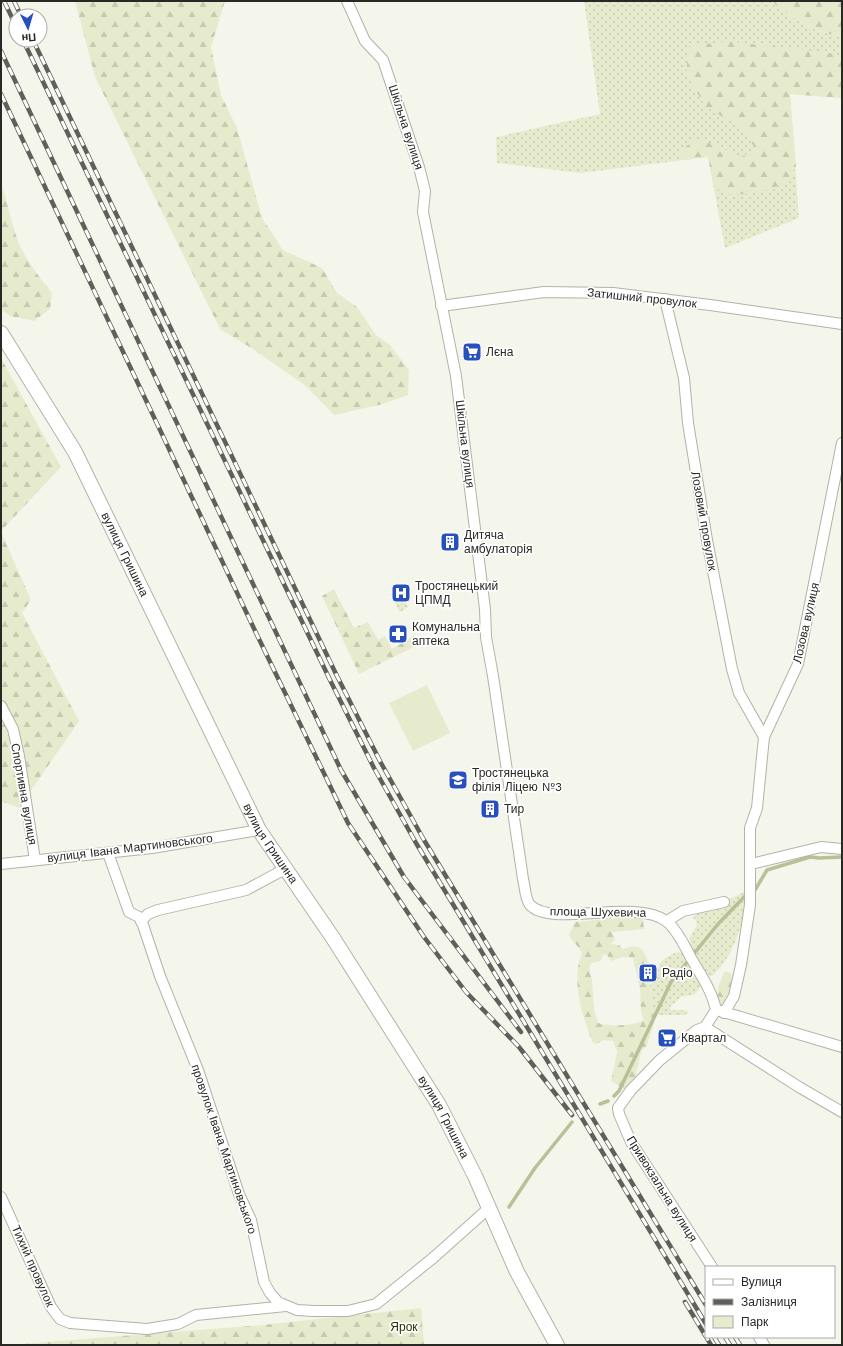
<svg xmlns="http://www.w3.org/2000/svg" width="843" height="1346" font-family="'Work Sans',sans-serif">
<defs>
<pattern id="green-dots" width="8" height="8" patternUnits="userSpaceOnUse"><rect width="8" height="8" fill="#e6ebce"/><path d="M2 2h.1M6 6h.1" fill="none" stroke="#c5cab1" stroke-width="1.8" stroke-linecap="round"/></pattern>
<pattern id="forest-firs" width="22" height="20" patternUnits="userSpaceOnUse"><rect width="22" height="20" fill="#e6ebce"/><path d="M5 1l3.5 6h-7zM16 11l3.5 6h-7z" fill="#c5cab1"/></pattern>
</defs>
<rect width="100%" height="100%" fill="#f4f6eb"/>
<!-- green -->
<g fill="url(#green-dots)">
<path d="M584,1h187c17,14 48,36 71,34v63l-52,-4 9,124 -74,30 -17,-91 -127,16 -84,-10 -1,-26 104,-23z"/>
<path d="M398,589l10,18 -8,5 -10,-18z"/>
<path d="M749,888c-5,30 -13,68 -37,88l-6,-1c-9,-16 -25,-33 -9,-49l-1,-5 -3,-4c15,-14 39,-15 56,-29z"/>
<path d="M678,952l8,2 16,31 -7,9 -14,3 -11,10 1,3h13l5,2 -4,3h-32l-3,-30c15,-15 -1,-23 28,-33z"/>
</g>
<!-- forest -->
<g fill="url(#forest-firs)" fill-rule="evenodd">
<path d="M75,1h150l-14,46 10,48 16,33 25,90 21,32 39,18 15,25 20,14 19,28 14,10 19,25 -1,25 -25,9 -49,11 -28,-29 -53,-37 -33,-20 -125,-252z"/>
<path d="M771,1h71v34c-22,2 -54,-20 -71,-34z"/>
<path d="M729,41c38,6 76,7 113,15v42l-52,-4 6,73 -10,16 -28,10 -26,2 -18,-7 -6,-31 -23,3 -6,-9 18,-12 24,8 18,11 17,-8 -12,-20 -39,-24 -19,-32 3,-28z"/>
<path d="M1,184c6,15 8,30 13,45 6,24 23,45 38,64l-2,16 -16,12 -24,-5 -9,-7z"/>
<path d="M1,358l60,109 -60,64z"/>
<path d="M1,532l30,68 -9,13 57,108 -60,87 -18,-7z"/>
<path d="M334,589l20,39 14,-6 10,18 7,-4 7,13 22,-13 4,9 -59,29 -37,-78z"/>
<path d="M638,916l5,2 1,11 -32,3 3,7 -4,5 8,1 4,4 11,-3 7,2 6,10 7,66 -7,21 -6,7 -5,23 -7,11 -5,3 -13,-8 6,-29 -4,-11 -9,-1 -8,4 -3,-1c-10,-24 -23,-65 -11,-89 -3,-9 -10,-11 -13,-19l6,-13zM604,954l3,1 4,6 12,-4 10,1 7,31 1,23 3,8c-10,6 -34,7 -46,3 -6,-17 -4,-25 -6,-42 -1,-7 -4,-10 -1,-18l9,-2z"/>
<path d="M725,971l6,2 3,12 -8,19 -5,1 -4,-5 1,-13z"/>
<path d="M421,1308l3,37h-416l254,-20z"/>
</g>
<!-- pitch -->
<path fill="#e6ebce" d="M427,685l23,48 -37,18 -24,-48z"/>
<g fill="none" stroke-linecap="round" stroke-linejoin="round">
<!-- stream -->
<g stroke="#b9bf96" stroke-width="3.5">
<path d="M755,890l12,-20 43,-13 9,1 23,-1"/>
<path d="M614,1096l5,-5 52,-109 47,-58 29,-30"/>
<path d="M600,1104l8,-3"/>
<path d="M509,1207l26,-39 37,-46"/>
</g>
<defs>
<g id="street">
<path d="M347,1l18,40 18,19 36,107 6,24 -2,21 33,164 29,233 1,28 7,39 30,203c2,7 2,20 7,26 22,23 105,-7 136,16 9,6 20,27 25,37 10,17 21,33 25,52l-11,17 -8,3 -37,30 -29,30 -13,18 1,6 12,28 81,125"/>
<path d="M665,299l19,79 4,45 19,117 25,129 7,24 25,44"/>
<path d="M441,306l103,-14 69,1 97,12 132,19"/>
<path d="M1,706l12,23 6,27 16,104"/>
<path d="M108,853l21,59 10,5 4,8 17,51 38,94 41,124 12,26 13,62 6,11 8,9 19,8 17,1h34l28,-7 57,-46 56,-50"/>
<path d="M1,864l151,-16 107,-18"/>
<path d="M751,864l70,-17 21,2"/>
<path d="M141,921l7,-7 10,-4 88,-20 39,-21"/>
<path d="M667,921l16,-10 41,-9"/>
<path d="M717,1010l125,37"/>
<path d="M724,1013l10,-17 7,-31 9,-60v-77l7,-20 7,-71 34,-73 44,-221"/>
<path d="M705,1027l94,60 43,25"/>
<path d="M1,1197l50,110 9,12 10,4 77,6 31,-5 18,-9 90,-9"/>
<path d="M759,1337l5,8"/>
</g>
<g id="secondary">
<path id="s1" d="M1,333l74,119 184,378 74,108 106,167 36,71 42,96 40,73"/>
</g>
</defs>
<!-- street casing -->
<use href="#street" stroke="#b1b3a8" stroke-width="12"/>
<!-- secondary casing -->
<use href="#secondary" stroke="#b1b3a8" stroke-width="16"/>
<!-- street -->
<use href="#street" stroke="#fff" stroke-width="10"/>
<!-- secondary -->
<use href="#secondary" stroke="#fff" stroke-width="14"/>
<defs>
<g id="rail">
<path d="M4,1l12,25"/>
<path d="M14,1l7,15"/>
<path d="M23,40l308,642 43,86 42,75 290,481"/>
<path d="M33,40l303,634 45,89 43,77 282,465"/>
<path d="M1,51l340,719 63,107 117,155"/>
<path d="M1,94l257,543 90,186 76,114 42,55 53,55 53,68"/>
<path d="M685,1302l26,43"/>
<path d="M714,1337l5,8"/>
<path d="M725,1337l5,8"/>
<path d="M735,1337l5,8"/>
</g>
</defs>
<!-- rail casing -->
<use href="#rail" stroke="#5f605a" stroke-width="4.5"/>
<!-- rail -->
<use href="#rail" stroke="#fff" stroke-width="3" stroke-dasharray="9" stroke-linecap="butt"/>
</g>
<!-- icons -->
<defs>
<symbol id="supermarket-square" viewBox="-11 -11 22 22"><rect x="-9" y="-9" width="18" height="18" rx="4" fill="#2750be" stroke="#fff"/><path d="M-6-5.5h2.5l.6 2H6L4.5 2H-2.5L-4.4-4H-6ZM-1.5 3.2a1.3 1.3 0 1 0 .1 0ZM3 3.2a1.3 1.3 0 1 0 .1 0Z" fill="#fff"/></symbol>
<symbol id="building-square" viewBox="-11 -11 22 22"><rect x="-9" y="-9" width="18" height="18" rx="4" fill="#2750be" stroke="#fff"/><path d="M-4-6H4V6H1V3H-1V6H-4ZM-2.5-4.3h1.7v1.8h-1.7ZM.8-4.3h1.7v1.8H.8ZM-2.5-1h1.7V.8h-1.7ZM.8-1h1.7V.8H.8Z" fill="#fff"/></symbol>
<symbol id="hospital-square" viewBox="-11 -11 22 22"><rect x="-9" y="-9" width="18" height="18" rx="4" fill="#2750be" stroke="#fff"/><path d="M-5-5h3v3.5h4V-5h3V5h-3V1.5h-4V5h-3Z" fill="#fff"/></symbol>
<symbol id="pharmacy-square" viewBox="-11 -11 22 22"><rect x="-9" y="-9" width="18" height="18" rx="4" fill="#2750be" stroke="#fff"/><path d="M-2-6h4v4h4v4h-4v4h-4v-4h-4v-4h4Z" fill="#fff"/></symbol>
<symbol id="school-square" viewBox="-11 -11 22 22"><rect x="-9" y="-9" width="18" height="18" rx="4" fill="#2750be" stroke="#fff"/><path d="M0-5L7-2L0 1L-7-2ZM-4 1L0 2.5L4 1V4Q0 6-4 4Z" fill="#fff"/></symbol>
</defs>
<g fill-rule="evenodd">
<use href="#supermarket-square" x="461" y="341" width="22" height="22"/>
<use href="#building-square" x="439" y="531" width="22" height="22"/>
<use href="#hospital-square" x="390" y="582" width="22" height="22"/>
<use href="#pharmacy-square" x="387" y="623" width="22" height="22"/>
<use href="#school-square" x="447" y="769" width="22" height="22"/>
<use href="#building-square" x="479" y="798" width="22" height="22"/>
<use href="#building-square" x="637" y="962" width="22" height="22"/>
<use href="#supermarket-square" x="656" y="1027" width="22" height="22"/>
</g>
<g text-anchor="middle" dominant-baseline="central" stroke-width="3.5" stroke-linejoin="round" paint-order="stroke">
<!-- street labels -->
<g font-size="12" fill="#282925" stroke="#fff">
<text transform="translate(406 127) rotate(72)">Шкільна вулиця</text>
<text transform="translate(642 298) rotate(6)">Затишний провулок</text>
<text transform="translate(465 444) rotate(83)">Шкільна вулиця</text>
<text transform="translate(704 521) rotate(80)">Лозовий провулок</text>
<text stroke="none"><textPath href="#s1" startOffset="254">вулиця Гришина</textPath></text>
<text transform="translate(806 623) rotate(-77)">Лозова вулиця</text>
<text transform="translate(24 794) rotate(80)">Спортивна вулиця</text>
<text stroke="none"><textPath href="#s1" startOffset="578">вулиця Гришина</textPath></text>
<text transform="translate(130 848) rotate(-7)">вулиця Івана Мартиновського</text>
<text transform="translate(598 912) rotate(1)">площа Шухевича</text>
<text stroke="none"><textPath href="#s1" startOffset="902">вулиця Гришина</textPath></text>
<text transform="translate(224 1149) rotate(71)">провулок Івана Мартиновського</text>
<text transform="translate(662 1189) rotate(58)">Привокзальна вулиця</text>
<text transform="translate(33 1266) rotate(66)">Тихий провулок</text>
</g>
<!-- poi labels -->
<g font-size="12" fill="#282925" stroke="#fff" text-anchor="start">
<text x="486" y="352">Лєна</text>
<text x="464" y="535">Дитяча<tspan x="464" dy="14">амбулаторія</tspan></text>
<text x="415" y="586">Тростянецький<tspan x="415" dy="14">ЦПМД</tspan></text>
<text x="412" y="627">Комунальна<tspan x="412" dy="14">аптека</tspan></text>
<text x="472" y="773">Тростянецька<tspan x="472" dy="14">філія Ліцею №3</tspan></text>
<text x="504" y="809">Тир</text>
<text x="662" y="973">Радіо</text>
<text x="681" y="1038">Квартал</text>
</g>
<!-- park labels -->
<g font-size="12" fill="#2c3000" stroke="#fff">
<text x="404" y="1327">Ярок</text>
</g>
</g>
<!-- border -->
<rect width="843" height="1346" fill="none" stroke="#282925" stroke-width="4"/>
<!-- legend -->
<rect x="705" y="1266" width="130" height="72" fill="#ffffff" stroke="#a9a9a8"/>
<rect x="713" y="1279" width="20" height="6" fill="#ffffff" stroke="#a9a9a8"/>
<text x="741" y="1286" font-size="12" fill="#282925">Вулиця</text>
<rect x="713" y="1299" width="20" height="6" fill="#5f605a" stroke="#a9a9a8"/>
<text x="741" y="1306" font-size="12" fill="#282925">Залізниця</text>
<rect x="713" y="1316" width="20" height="12" fill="#e6ebce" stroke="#a9a9a8"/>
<text x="741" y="1326" font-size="12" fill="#282925">Парк</text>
<!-- north arrow -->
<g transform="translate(28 28) rotate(175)"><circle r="19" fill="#ffffff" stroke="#a9a9a8"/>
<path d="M0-3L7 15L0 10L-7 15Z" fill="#2750be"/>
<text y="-6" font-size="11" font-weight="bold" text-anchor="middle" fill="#282925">Пн</text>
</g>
</svg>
